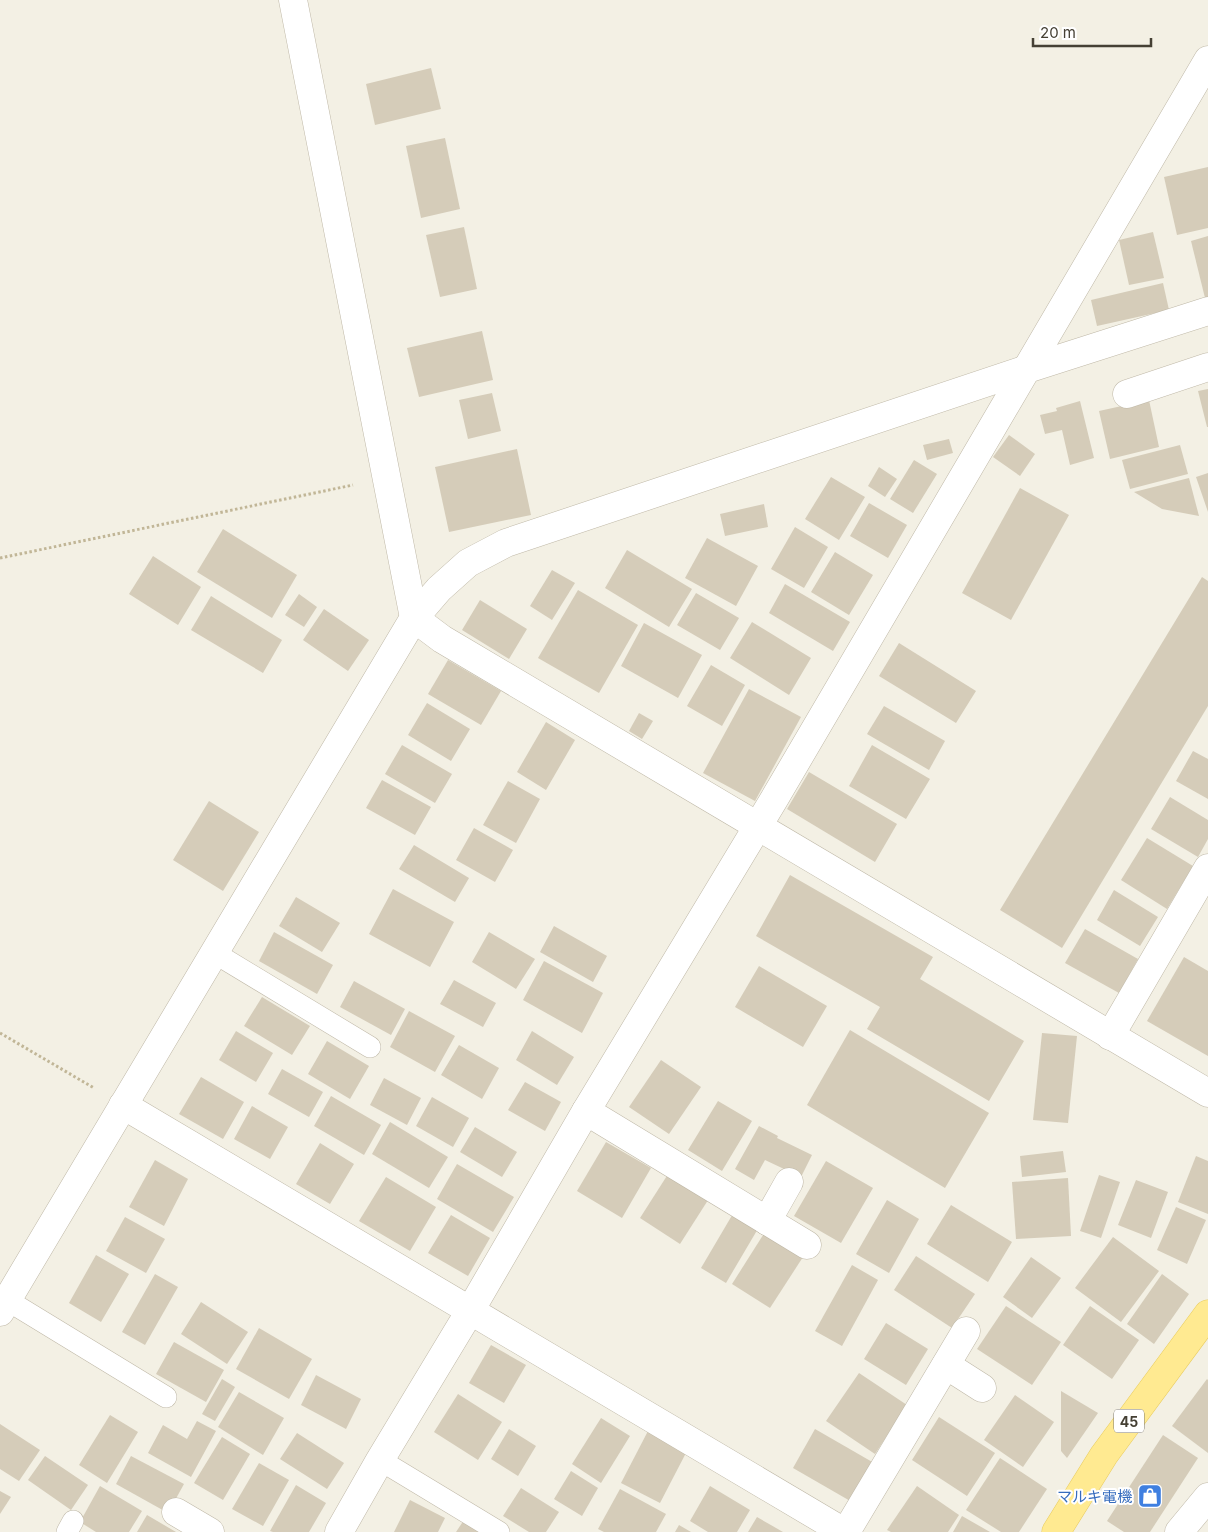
<svg xmlns="http://www.w3.org/2000/svg" width="1208" height="1532" font-family="Inter,'Noto Sans JP',sans-serif">
<rect width="100%" height="100%" fill="#f3f0e4"/>
<!-- building -->
<g fill="#d5ccb9">
<path d="M431,68l10,41 -66,16 -9,-41z"/>
<path d="M445,138l15,71 -39,9 -15,-72z"/>
<path d="M1208,167v61l-31,7 -13,-58z"/>
<path d="M464,227l13,62 -37,8 -14,-62z"/>
<path d="M1153,232l11,46 -35,7 -10,-45z"/>
<path d="M1208,236v61l-3,1 -14,-57z"/>
<path d="M1163,283l6,27 -72,16 -6,-26z"/>
<path d="M482,331l11,49 -74,17 -12,-49z"/>
<path d="M1208,389v38h-1l-9,-36z"/>
<path d="M492,393l9,38 -33,8 -9,-39z"/>
<path d="M1149,400l10,47 -49,12 -11,-48z"/>
<path d="M1080,401l14,57 -24,7 -8,-35 -17,4 -5,-19 17,-4 -1,-3z"/>
<path d="M1009,435l26,19 -15,22 -27,-19z"/>
<path d="M949,439l4,14 -26,7 -4,-15z"/>
<path d="M1180,445l8,29 -58,15 -8,-29z"/>
<path d="M517,449l14,66 -82,17 -14,-65z"/>
<path d="M914,460l23,14 -24,39 -23,-14z"/>
<path d="M879,467l18,12 -12,18 -17,-11z"/>
<path d="M1208,473v39l-12,-35z"/>
<path d="M831,477l34,20 -26,43 -34,-21z"/>
<path d="M1189,478l10,38 -37,-7 -28,-17z"/>
<path d="M1020,488l49,27 -58,105 -49,-27z"/>
<path d="M869,503l38,22 -19,33 -38,-22z"/>
<path d="M764,504l4,23 -43,9 -5,-22z"/>
<path d="M795,527l33,20 -24,41 -33,-19z"/>
<path d="M223,529l74,46 -25,43 -75,-46z"/>
<path d="M707,538l51,28 -22,40 -51,-28z"/>
<path d="M627,550l65,39 -23,38 -64,-39z"/>
<path d="M835,552l38,23 -24,40 -38,-23z"/>
<path d="M153,556l48,31 -23,38 -49,-31z"/>
<path d="M552,570l23,13 -23,37 -22,-14z"/>
<path d="M1202,577l6,4v125l-146,242 -62,-38z"/>
<path d="M785,584l65,38 -17,29 -64,-38z"/>
<path d="M578,590l60,35 -39,68 -61,-35z"/>
<path d="M696,593l43,25 -19,32 -43,-25z"/>
<path d="M299,594l18,13 -13,20 -19,-12z"/>
<path d="M211,596l71,44 -19,33 -72,-43z"/>
<path d="M480,600l47,29 -18,30 -47,-29z"/>
<path d="M324,609l45,31 -21,31 -45,-31z"/>
<path d="M752,622l59,36 -22,37 -59,-37z"/>
<path d="M644,623l58,32 -24,43 -57,-32z"/>
<path d="M899,643l77,48 -20,32 -77,-47z"/>
<path d="M448,660l53,31 -20,34 -53,-31z"/>
<path d="M711,665l34,20 -23,41 -35,-20z"/>
<path d="M749,689l52,28 -46,84 -52,-28z"/>
<path d="M427,703l43,26 -19,32 -43,-26z"/>
<path d="M884,706l61,35 -16,29 -62,-36z"/>
<path d="M639,713l14,8 -11,18 -13,-8z"/>
<path d="M546,722l29,18 -29,50 -29,-18z"/>
<path d="M402,745l50,29 -17,29 -50,-29z"/>
<path d="M872,745l58,34 -24,40 -57,-33z"/>
<path d="M1193,751l15,8v40l-32,-18z"/>
<path d="M809,772l88,52 -22,38 -88,-53z"/>
<path d="M382,780l49,27 -16,28 -49,-27z"/>
<path d="M508,781l32,18 -24,44 -33,-18z"/>
<path d="M1170,797l38,23v19l-10,18 -47,-28z"/>
<path d="M209,801l50,31 -36,59 -50,-31z"/>
<path d="M474,828l39,22 -18,32 -39,-22z"/>
<path d="M1147,838l46,28 -26,43 -46,-29z"/>
<path d="M414,845l55,33 -14,24 -56,-33z"/>
<path d="M790,875l143,82 -13,22 104,62 -35,60 -122,-72 13,-22 -124,-71z"/>
<path d="M393,889l61,33 -24,45 -61,-33z"/>
<path d="M1114,890l44,27 -18,29 -43,-26z"/>
<path d="M296,897l44,26 -18,29 -43,-26z"/>
<path d="M554,926l53,30 -14,26 -53,-30z"/>
<path d="M1085,929l53,30 -19,34 -54,-30z"/>
<path d="M274,932l59,33 -16,29 -58,-33z"/>
<path d="M489,932l46,27 -19,30 -44,-27z"/>
<path d="M1184,957l24,14v85l-61,-35z"/>
<path d="M544,961l59,32 -21,40 -59,-33z"/>
<path d="M759,966l68,40 -24,41 -68,-40z"/>
<path d="M454,980l42,23 -13,24 -43,-23z"/>
<path d="M354,981l51,28 -14,26 -51,-28z"/>
<path d="M262,997l48,29 -18,29 -48,-29z"/>
<path d="M409,1011l46,25 -20,36 -45,-25z"/>
<path d="M850,1030l139,83 -44,75 -138,-83z"/>
<path d="M236,1031l37,22 -17,29 -37,-22z"/>
<path d="M532,1031l42,26 -17,28 -41,-25z"/>
<path d="M1042,1033l35,3 -9,87 -35,-3z"/>
<path d="M327,1041l42,25 -19,33 -42,-25z"/>
<path d="M459,1045l40,23 -17,31 -41,-24z"/>
<path d="M661,1060l40,27 -32,47 -40,-27z"/>
<path d="M282,1069l41,23 -14,25 -41,-23z"/>
<path d="M201,1077l43,25 -21,37 -44,-25z"/>
<path d="M384,1078l37,20 -14,27 -37,-20z"/>
<path d="M525,1082l36,20 -16,29 -37,-21z"/>
<path d="M331,1096l50,29 -17,30 -50,-29z"/>
<path d="M432,1097l37,21 -16,29 -37,-21z"/>
<path d="M718,1101l34,20 -30,50 -34,-21z"/>
<path d="M252,1106l36,21 -18,32 -36,-20z"/>
<path d="M390,1122l58,35 -19,31 -57,-34z"/>
<path d="M759,1126l19,10 -1,2 35,17 -11,22 -36,-17 -11,20 -19,-11z"/>
<path d="M475,1127l42,25 -15,25 -42,-25z"/>
<path d="M606,1142l45,26 -29,50 -45,-27z"/>
<path d="M320,1143l34,21 -24,40 -34,-20z"/>
<path d="M1063,1151l3,21 -44,5 -2,-21z"/>
<path d="M1196,1156l12,5v53l-30,-12z"/>
<path d="M155,1160l33,19 -24,47 -35,-19z"/>
<path d="M826,1161l47,27 -32,55 -47,-27z"/>
<path d="M457,1164l57,33 -21,35 -56,-33z"/>
<path d="M670,1171l40,26 -30,47 -40,-26z"/>
<path d="M1099,1175l21,7 -19,56 -21,-7z"/>
<path d="M386,1177l50,30 -26,44 -51,-30z"/>
<path d="M1068,1178l3,58 -55,3 -4,-57z"/>
<path d="M1136,1180l32,12 -17,46 -33,-13z"/>
<path d="M887,1200l32,19 -30,54 -33,-19z"/>
<path d="M951,1205l61,37 -24,40 -61,-38z"/>
<path d="M1176,1207l30,13 -19,44 -30,-14z"/>
<path d="M734,1212l25,15 -33,56 -25,-15z"/>
<path d="M451,1215l39,23 -22,38 -40,-23z"/>
<path d="M125,1217l40,22 -19,34 -40,-22z"/>
<path d="M765,1232l38,25 -33,51 -38,-24z"/>
<path d="M1113,1237l46,34 -38,51 -46,-34z"/>
<path d="M96,1255l33,19 -28,48 -32,-19z"/>
<path d="M916,1256l59,38 -23,34 -58,-38z"/>
<path d="M1031,1257l30,21 -29,40 -29,-21z"/>
<path d="M852,1265l26,15 -36,66 -27,-15z"/>
<path d="M155,1274l23,13 -33,58 -23,-13z"/>
<path d="M1162,1274l27,20 -35,50 -27,-20z"/>
<path d="M201,1302l47,30 -21,32 -46,-30z"/>
<path d="M1006,1306l55,36 -29,43 -55,-36z"/>
<path d="M1090,1306l49,34 -27,39 -49,-34z"/>
<path d="M886,1323l42,26 -22,36 -42,-26z"/>
<path d="M259,1328l53,31 -23,40 -53,-30z"/>
<path d="M174,1342l50,28 -18,32 -50,-28z"/>
<path d="M491,1345l35,20 -22,38 -35,-20z"/>
<path d="M859,1373l48,32 -32,49 -49,-33z"/>
<path d="M316,1375l45,24 -15,30 -45,-24z"/>
<path d="M222,1379l13,8 -20,34 -13,-7z"/>
<path d="M1207,1379l1,1v73l-36,-27z"/>
<path d="M1061,1391l37,22 -31,45 -6,-7z"/>
<path d="M239,1392l45,26 -21,37 -45,-28z"/>
<path d="M458,1394l44,28 -24,38 -44,-28z"/>
<path d="M1015,1395l39,27 -31,45 -39,-27z"/>
<path d="M110,1415l28,17 -31,51 -28,-18z"/>
<path d="M939,1417l56,36 -28,43 -55,-36z"/>
<path d="M601,1418l29,18 -29,47 -29,-19z"/>
<path d="M197,1421l19,10 -25,46 -43,-24 15,-28 24,14z"/>
<path d="M0,1424l40,26 -21,31 -19,-12z"/>
<path d="M509,1429l27,17 -18,30 -27,-17z"/>
<path d="M815,1429l59,34 -22,39 -59,-34z"/>
<path d="M648,1431l39,20 -27,52 -39,-20z"/>
<path d="M297,1433l47,30 -17,26 -47,-30z"/>
<path d="M1163,1435l35,23 -48,74h-26l-17,-11z"/>
<path d="M222,1437l28,17 -27,46 -29,-17z"/>
<path d="M45,1456l43,29 -17,25 -43,-30z"/>
<path d="M131,1456l53,28 -16,29 -52,-29z"/>
<path d="M1000,1458l47,31 -28,43h-18l-35,-22z"/>
<path d="M259,1463l30,17 -26,46 -31,-17z"/>
<path d="M571,1471l27,17 -16,28 -28,-17z"/>
<path d="M296,1485l30,18 -17,29h-36l-3,-1z"/>
<path d="M100,1486l42,25 -13,21h-33l-16,-10z"/>
<path d="M710,1486l40,24 -13,22h-29l-18,-11z"/>
<path d="M917,1486l42,29 -11,17h-57l-4,-2z"/>
<path d="M521,1488l38,24 -13,20h-17l-26,-16z"/>
<path d="M620,1489l46,25 -10,18h-52l-6,-3z"/>
<path d="M0,1491l11,6 -11,17z"/>
<path d="M410,1500l35,18 -7,14h-44z"/>
<path d="M147,1515l29,17h-39z"/>
<path d="M962,1516l28,16h-37z"/>
<path d="M757,1517l26,15h-35z"/>
<path d="M464,1520l18,12h-26z"/>
<path d="M679,1525l12,7h-16z"/>
</g>
<g fill="none" stroke-linecap="round" stroke-linejoin="round">
<defs>
<g id="lane">
<path d="M213,952l157,95"/>
<path d="M7,1300l159,97"/>
<path d="M380,1460l119,72"/>
<path d="M67,1532l6,-11"/>
</g>
<g id="street">
<path d="M293,0l121,618 28,21 766,454"/>
<path d="M1127,394l81,-27"/>
<path d="M1110,1036l98,-168"/>
<path d="M123,1105l721,427"/>
<path d="M586,1111l221,134"/>
<path d="M767,1221l22,-39"/>
<path d="M0,1312l414,-694 25,-29 29,-26 38,-20 521,-174 181,-58"/>
<path d="M946,1365l36,23"/>
<path d="M176,1512l34,20"/>
<path d="M339,1532l41,-72 90,-149 116,-200 187,-310 435,-741"/>
<path d="M846,1532l120,-201"/>
<path d="M1179,1532l29,-35"/>
</g>
<path id="primary" d="M1056,1532l48,-77 104,-141"/>
</defs>
<!-- lane casing -->
<use href="#lane" stroke="#bfb8a7" stroke-width="22"/>
<!-- street casing -->
<use href="#street" stroke="#bfb8a7" stroke-width="29"/>
<!-- primary casing -->
<use href="#primary" stroke="#e8cb5d" stroke-width="29"/>
<!-- path -->
<g stroke="#c1b697" stroke-width="3" stroke-dasharray="2.5 2.5" stroke-linecap="butt">
<path d="M0,558l353,-73"/>
<path d="M0,1033l94,55"/>
</g>
<!-- lane -->
<use href="#lane" stroke="#fff" stroke-width="21"/>
<!-- street -->
<use href="#street" stroke="#fff" stroke-width="28"/>
<!-- primary -->
<use href="#primary" stroke="#ffea91" stroke-width="28"/>
</g>
<!-- icons -->
<defs>
<symbol id="shop-square" viewBox="-11 -11 22 22"><rect x="-9" y="-9" width="18" height="18" rx="4" fill="#3f7fe0" stroke="#fff"/><path d="M-5-2.5h2.3a2.7 3.5 0 0 1 5.4 0H5L5.5 6h-11ZM-1.5-2.5h3a1.5 2.3 0 0 0-3 0Z" fill="#fff"/></symbol>
</defs>
<g fill-rule="evenodd">
<use href="#shop-square" x="1136" y="1482" width="28" height="28"/>
</g>
<g text-anchor="middle" dominant-baseline="central" stroke-width="4" stroke-linejoin="round" paint-order="stroke">
<!-- shield labels -->
<rect fill="#fff" stroke="#7d7971" stroke-width="1" x="1114" y="1409.5" width="30" height="23" rx="4"/>
<g font-size="14" font-weight="bold" fill="#454034">
<text x="1129" y="1421">45</text>
</g>
<!-- shop labels -->
<g font-size="15" fill="#366cbe" stroke="#fff" text-anchor="end">
<text x="1132" y="1496">マルキ電機</text>
</g>
</g>
<!-- scale -->
<path d="M1033 38v8h118v-8" fill="none" stroke="#454034" stroke-width="2.5"/>
<text x="1040" y="38" font-size="15" fill="#454034" stroke="#ffffff" stroke-width="4" paint-order="stroke">20 m</text>
</svg>
